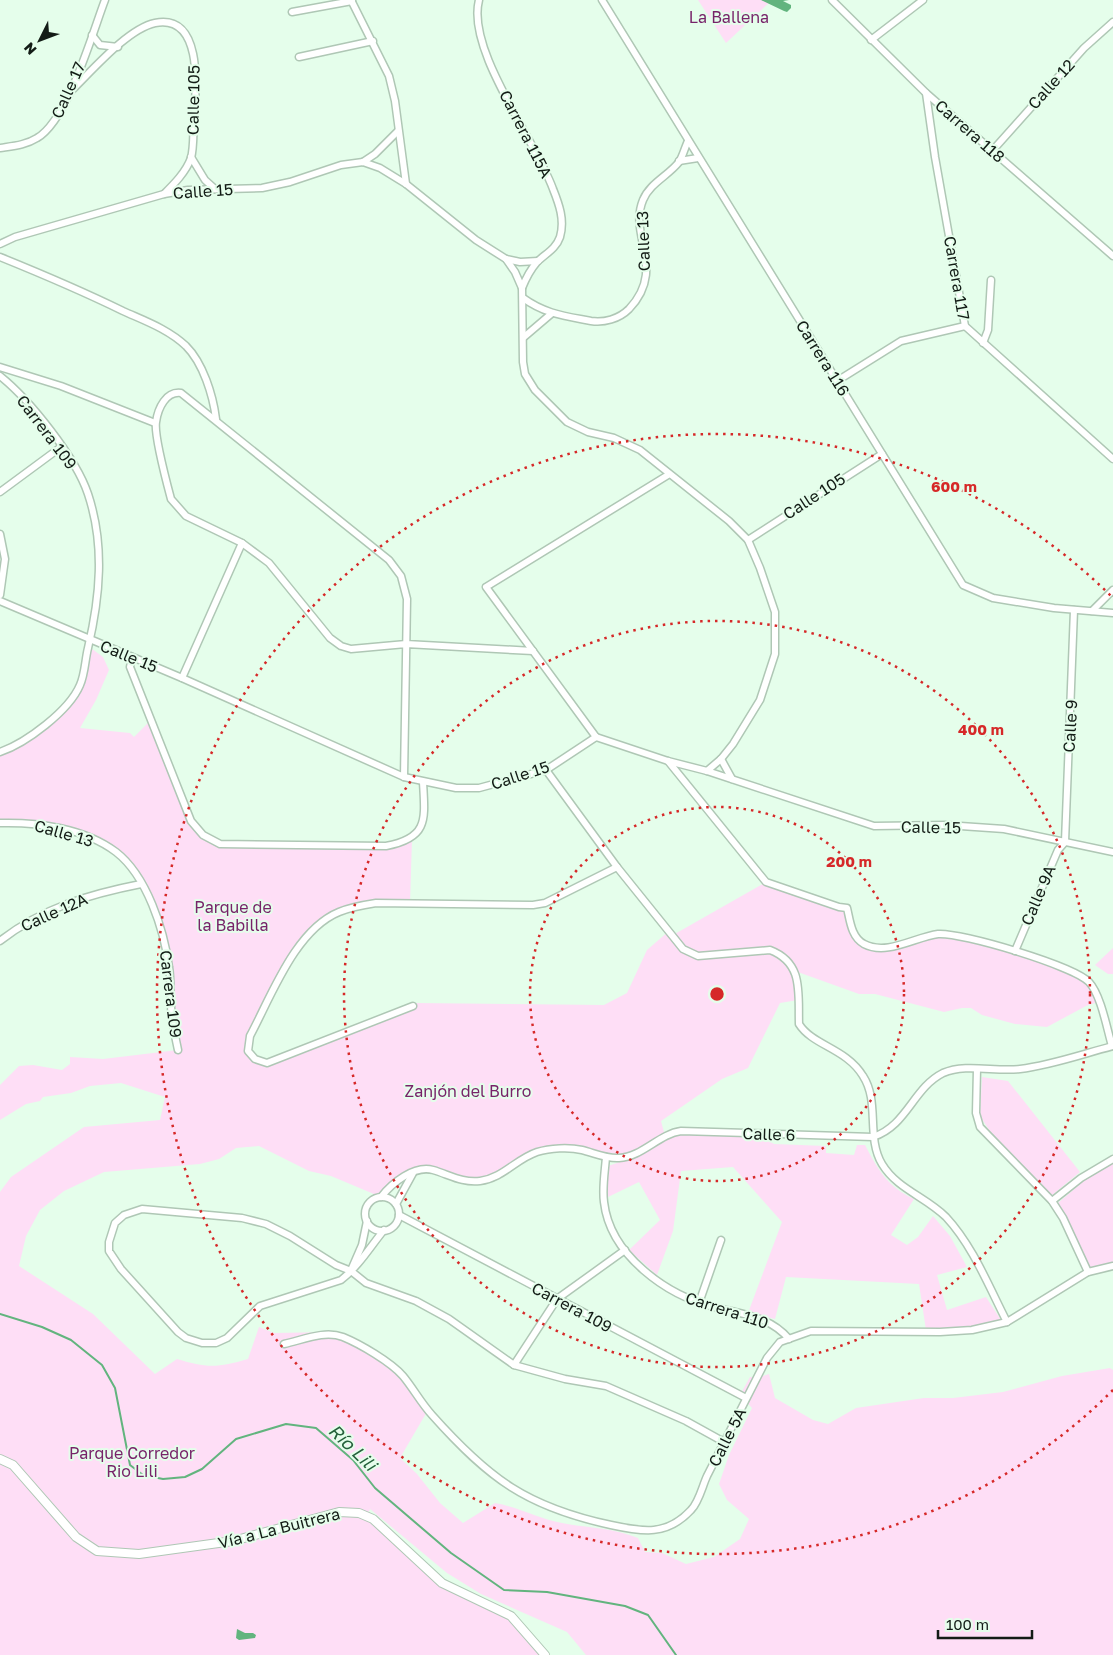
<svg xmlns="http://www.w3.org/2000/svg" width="1113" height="1655" font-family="'Golos Text',sans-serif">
<rect width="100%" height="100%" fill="#e5feeb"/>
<!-- green -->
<g fill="#fedef6">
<path d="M698,0h74l-46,43z"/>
<path d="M88,646l15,11 6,13 -13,30 -16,28 50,5 4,4 16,-16 41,100 12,14 17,9 166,2 26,-8 -2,66 -34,-1 -39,9 -41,37 -46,87 -2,15 19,12 146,-60 191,2 23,-12 20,-43 22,-19 4,4 93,-53 81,26c3,13 5,30 18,36 25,12 50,-10 74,-9 24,1 126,28 144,42 8,6 11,16 15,25l-12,4 -39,21 -32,-3 -33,-9 -11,-7h-9l-18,4 -69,-18h-16l-64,-23 3,29 -18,3 -32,65 -26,11 -61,42 4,15 -45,22 -40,-9 -43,3 -58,29 -48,-12 -28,8 -22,20 -50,-21 -22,-5 -50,-25 -23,2 -17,11 -19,5 -96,8 -40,19 -24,19 -14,26 -7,30 74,48 62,60 22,-15c29,9 41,9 71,0l11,-32 15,6 58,-1 50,27 46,51 -28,48 17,16 23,29 23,20 32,-20c23,4 44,16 67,20 26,5 52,5 76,15l7,14 17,1 24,11 28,-7 26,-18 9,-20 -22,-19 -8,-16 10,-29 23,-47 -12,-13 10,-18h10l9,-3 6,24 38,22 15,4 28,-16 68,-10h29l50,-6 59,-16 48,-8 3,2v285h-527l-19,-23 -86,-38 -34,-21 -77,-64 -3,6 66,61 78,40 34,39h-545v-463l11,-15 73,-50 76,-7 5,-23 -44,-14 -31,3 -19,7 -28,4 -3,4 -14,3 -26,16v-35l19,-19 14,-1 29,5 8,-6v-7l33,2 75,-9c-10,-74 -10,-181 -91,-214 -27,-10 -58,-10 -87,-13v-71l8,-3 53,-39 19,-25z"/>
<path d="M1113,948v26h-5l-13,-9z"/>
<path d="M982,1077l26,4 72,91 -29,24 -58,-60 -13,-20z"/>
<path d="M676,1133l86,4 12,7 52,2v7l28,2 3,-10h8c13,25 23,42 49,54l-23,36 16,10 11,-8 15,-21 17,20 17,31 -30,8 10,35 39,-13 15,23 -42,10h-33l-7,-46 -133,-7 -11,42 -27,-6 34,-91 -49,-55 -52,4 -8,60 -16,44 -28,-25 31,-30 -21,-38 -31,15v-31l27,-9z"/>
<path d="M1113,1162v100l-22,7 -33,-66 28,-24z"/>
</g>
<!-- water -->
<g fill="#62b47e">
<path d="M761,0h28l-6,1 8,4v3l-4,4 -3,-1z"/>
<path d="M237,1629l8,4h8l3,2 -1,3 -16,2 -3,-2z"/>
</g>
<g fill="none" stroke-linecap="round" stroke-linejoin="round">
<!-- stream -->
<path stroke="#62b47e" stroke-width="2" d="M0,1314l42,13 29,13 31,25 13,23 15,77 13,10 20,4 22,-2 17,-8 34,-30 50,-15 30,4 37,32 22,28 76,65 53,37 43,2 78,14 23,9 28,40"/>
<defs>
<g id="minor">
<path d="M351,0l38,76 6,25 11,83"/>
<path d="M479,0c-13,50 56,139 74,189 6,15 12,31 7,48 -4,12 -15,17 -23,25 -7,8 -11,16 -15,26"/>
<path d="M602,0l361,585 30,13 61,10 59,5"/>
<path d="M832,0l94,93 187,163"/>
<path d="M292,12l60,-11"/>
<path d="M92,35l8,10 18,2"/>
<path d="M871,40l52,-40"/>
<path d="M299,57l74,-16"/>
<path d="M70,92c21,-20 57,-63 85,-69 49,-10 41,68 39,97 -1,11 0,27 -3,38 -5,14 -17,26 -27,36"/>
<path d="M926,93l9,64 30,169 148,133"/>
<path d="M0,148c13,-2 26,-3 37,-10 31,-18 55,-104 68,-138"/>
<path d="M993,150l91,-102 29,-26"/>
<path d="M191,157l14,23 10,9"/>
<path d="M679,161l19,-3"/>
<path d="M363,162l12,-8 23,-23"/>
<path d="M0,244l15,-7 149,-43 24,-4 74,-2 28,-6 51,-17 22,-3 17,6 26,16 70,56 30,19 9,13 7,16 1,74 2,12 10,16 32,32 21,10 26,6 26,12 89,71 19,19 12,28 15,44v42l-15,46 -27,44 -12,15 -14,12"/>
<path d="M0,257c42,17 82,34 123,54 22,10 45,18 63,35 17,17 27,49 30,73"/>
<path d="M506,259l14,3 18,-1"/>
<path d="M523,298c22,16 42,18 68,23 13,2 28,-2 38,-12 38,-40 -1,-73 14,-109 7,-17 25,-24 36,-38 4,-6 6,-15 9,-21"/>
<path d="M524,337l27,-23"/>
<path d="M983,343l5,-13 3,-50"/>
<path d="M0,367l61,19 94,37"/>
<path d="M0,376c30,24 76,82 88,118 17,51 12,103 0,154 -3,12 -3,26 -8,37 -11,26 -54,58 -80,67"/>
<path d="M837,381l64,-40 64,-15"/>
<path d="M0,492l61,-45"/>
<path d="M0,534l5,25 -5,36"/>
<path d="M748,540l134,-86"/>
<path d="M0,601l182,77 222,99 52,11h23l67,-18 50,-33"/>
<path d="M1092,611l21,-21"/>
<path d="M132,657l-2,10 61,154 12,14 17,9 166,2c43,-8 39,-27 37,-64"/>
<path d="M182,678l60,-135"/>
<path d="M596,737l72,24 39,10 167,55 72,-1 58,4 109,23"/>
<path d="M596,737l-110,-150 182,-112"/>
<path d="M721,759l11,20"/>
<path d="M668,761l98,121 73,25 8,1c3,12 4,29 17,36 23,12 51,-7 74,-10 23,-2 136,32 151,48 12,13 18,47 23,64"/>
<path d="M546,770l71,97 66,82 15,7 72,-6c34,13 28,43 29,74 14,22 47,24 64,52 17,26 3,61 19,88 15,25 44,33 64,53 27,29 43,70 61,105"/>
<path d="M404,777l3,-178 -6,-23 -12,-16 -208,-167c-15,-2 -23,15 -25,29 -2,12 11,62 15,77l15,17 56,27 27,20 61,75 11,8 10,3 55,-5 127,7"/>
<path d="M0,823c38,-1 84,5 116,29 31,24 48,78 53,115 2,12 1,25 2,38 0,15 4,30 7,45"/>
<path d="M1065,842l9,-232"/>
<path d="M0,941c42,-33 90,-47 141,-57"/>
<path d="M1015,951l43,-101 7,-8"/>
<path d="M413,1006l-146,57 -12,-4 -7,-8 2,-15c21,-39 45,-106 89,-124 12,-5 24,-7 37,-9l157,2 12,-2 72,-36"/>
<path d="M977,1069l-1,44 4,14 72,74 11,17 25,54"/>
<path d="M606,1157c-1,14 -4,31 -2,45 6,53 62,93 110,105 27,7 56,9 75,32"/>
<path d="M381,1197c11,-14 33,-32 52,-27 17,5 29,13 47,11 23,-3 36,-22 57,-29 13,-4 32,-5 45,-2 12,3 25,9 37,8 23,-1 40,-24 62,-27l192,6c34,-11 40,-49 70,-64 23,-10 52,-1 77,-4 32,-4 62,-15 93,-23"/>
<circle cx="382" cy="1214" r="17"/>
<path d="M1052,1201l29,-23 32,-19"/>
<path d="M396,1204l17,-31"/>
<path d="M399,1215l347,183"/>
<path d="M384,1230c-14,17 -25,36 -43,50l-81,26 -33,32 -11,5h-14l-16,-5 -8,-6 -57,-63 -12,-18v-9l6,-19 9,-8 18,-6 100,9 24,6 24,12 46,29 15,6 15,12 50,18 33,18 65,46 51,14 41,7 80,35 38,21"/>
<path d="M352,1268l10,-23 5,-24"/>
<path d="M699,1303l22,-63"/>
<path d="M284,1344c19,-4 40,-14 59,-7 17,7 48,25 60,39 10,12 18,27 29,39 57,64 95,92 179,110 32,7 56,11 80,-15 8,-8 11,-23 16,-34 20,-39 40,-79 60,-118l13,-16 31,-11 129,1 32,-2 35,-8 81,-50 25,-6"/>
<path d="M514,1365l43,-66 68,-49"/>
</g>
<path id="tertiary" d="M0,1459l13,6 63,72 21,14 42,3 94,-13 106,-29 20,1 14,6 69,64 69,33 34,39"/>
</defs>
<!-- minor casing -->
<use href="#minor" stroke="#afc7b5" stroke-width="9"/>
<!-- tertiary casing -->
<use href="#tertiary" stroke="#afc7b5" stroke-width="10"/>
<!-- minor -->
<use href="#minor" stroke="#fff" stroke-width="6"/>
<!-- tertiary -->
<use href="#tertiary" stroke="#fff" stroke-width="8"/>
</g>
<!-- distance rings -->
<g fill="none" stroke="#d62828" stroke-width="2.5" stroke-dasharray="2.5 5">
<circle cx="717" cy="994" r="187"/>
<circle cx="717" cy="994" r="373"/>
<path d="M1113 1390A560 560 0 1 1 1113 598"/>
</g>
<g text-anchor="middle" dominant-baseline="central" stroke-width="4" stroke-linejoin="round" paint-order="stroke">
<!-- park labels -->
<g font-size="16" fill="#772369" stroke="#e5feeb">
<text x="729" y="17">La Ballena</text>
<text x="233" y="907">Parque de<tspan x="233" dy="18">la Babilla</tspan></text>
<text x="468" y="1091">Zanjón del Burro</text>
<text x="132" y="1453">Parque Corredor<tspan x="132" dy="18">Rio Lili</tspan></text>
</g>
<!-- street labels -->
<g font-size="16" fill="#131c16" stroke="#e5feeb">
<text transform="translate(1051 84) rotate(-48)">Calle 12</text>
<text transform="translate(68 90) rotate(-66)">Calle 17</text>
<text transform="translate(193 100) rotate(-89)">Calle 105</text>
<text transform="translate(970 131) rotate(41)">Carrera 118</text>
<text transform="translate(526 134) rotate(63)">Carrera 115A</text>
<text transform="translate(203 191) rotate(-4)">Calle 15</text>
<text transform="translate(643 241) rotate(-92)">Calle 13</text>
<text transform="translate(957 278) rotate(80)">Carrera 117</text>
<text transform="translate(823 358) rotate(58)">Carrera 116</text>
<text transform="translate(47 432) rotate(53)">Carrera 109</text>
<text transform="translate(814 496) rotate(-33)">Calle 105</text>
<text transform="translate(129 656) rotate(22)">Calle 15</text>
<text transform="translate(1070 726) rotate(-87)">Calle 9</text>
<text transform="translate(520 775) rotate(-18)">Calle 15</text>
<text transform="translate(931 827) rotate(1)">Calle 15</text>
<text transform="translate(64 833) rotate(16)">Calle 13</text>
<text transform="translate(1038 895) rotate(-67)">Calle 9A</text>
<text transform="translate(54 912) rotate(-24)">Calle 12A</text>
<text transform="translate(171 994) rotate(83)">Carrera 109</text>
<text transform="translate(769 1134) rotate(2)">Calle 6</text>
<text transform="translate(572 1307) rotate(28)">Carrera 109</text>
<text transform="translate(727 1310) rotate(18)">Carrera 110</text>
<text transform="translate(727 1437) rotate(-63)">Calle 5A</text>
<text transform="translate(279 1528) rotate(-14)">Vía a La Buitrera</text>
</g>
<!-- water labels -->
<g font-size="18" font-style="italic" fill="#26613c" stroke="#e5feeb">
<text transform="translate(353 1447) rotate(44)">Río Lili</text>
</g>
</g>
<circle cx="717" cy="994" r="8" fill="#d62828" stroke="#e5feeb" stroke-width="2.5"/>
<g font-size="15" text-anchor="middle" font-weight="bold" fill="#d62828" stroke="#e5feeb" stroke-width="4" stroke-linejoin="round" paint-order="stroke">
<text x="954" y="492">600 m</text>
<text x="981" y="735">400 m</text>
<text x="849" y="867">200 m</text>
</g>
<!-- north arrow -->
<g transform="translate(40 40) rotate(228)" stroke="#e5feeb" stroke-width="4" paint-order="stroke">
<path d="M0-4L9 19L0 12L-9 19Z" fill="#131c16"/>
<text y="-8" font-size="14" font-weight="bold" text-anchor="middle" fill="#131c16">N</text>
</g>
<!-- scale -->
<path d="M938 1630v8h94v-8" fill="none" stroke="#131c16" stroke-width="2.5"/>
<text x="946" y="1630" font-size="15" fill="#131c16" stroke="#e5feeb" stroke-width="4" paint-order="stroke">100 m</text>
</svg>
